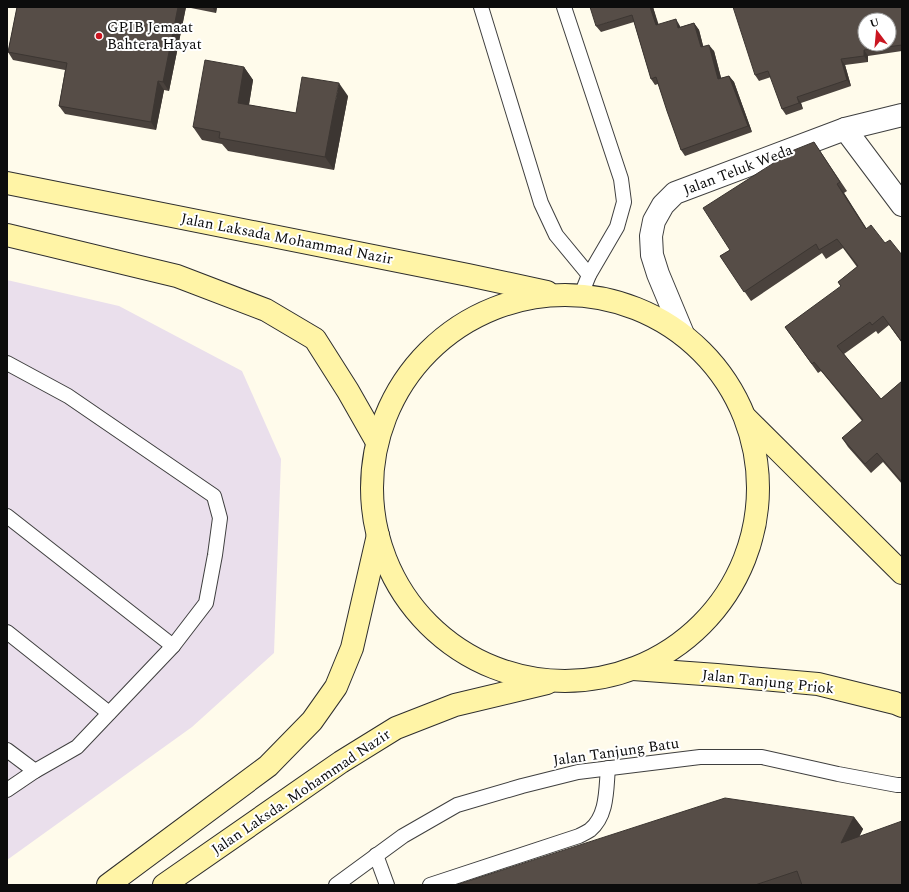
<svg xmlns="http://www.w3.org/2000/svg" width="909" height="892" font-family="Spectral,serif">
<rect width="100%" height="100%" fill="#fffbeb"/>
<!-- industrial -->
<path fill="#eadfec" d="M7,280l112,26 123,65 39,88 -7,194 -82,74 -185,133z"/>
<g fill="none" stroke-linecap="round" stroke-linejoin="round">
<defs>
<g id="lane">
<path d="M481,7l60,196 15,32 33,40"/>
<path d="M564,7l57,172 3,23 -7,25 -28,48 -8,20"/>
<path d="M7,363l61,33 146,100 6,22 -5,37 -9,48 -33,43 -96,101 -42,24 -28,19"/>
<path d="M7,516l166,130"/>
<path d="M7,632l102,81"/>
<path d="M7,750l28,21"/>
<path d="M376,855l11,30"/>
<path d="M336,885l67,-49 54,-31 65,-19 56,-14 122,-15h62l76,17 59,11h5"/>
<path d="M430,885l149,-49c4,-2 8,-4 11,-6 18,-15 16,-42 18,-62"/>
</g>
<g id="street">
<path d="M845,129l57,76"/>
<path d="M683,334l-25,-60 -6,-19 -1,-19 3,-15 9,-16 12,-12 170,-64 57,-14"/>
</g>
<g id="secondary">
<path d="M7,183l461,92 79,17"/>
<path d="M7,235l170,41 89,34 49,29 33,52 29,51"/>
<circle cx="565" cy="488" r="193"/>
<path d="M747,419l155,154"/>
<path d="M633,669l84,6 101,9 77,19 7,3"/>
<path d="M108,885l160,-119 44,-45 24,-34 16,-39 26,-113"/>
<path d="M164,885l177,-123 55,-34 59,-23 92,-22"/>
</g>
</defs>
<!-- lane casing -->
<use href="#lane" stroke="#3f3f3f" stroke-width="16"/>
<!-- street casing -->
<use href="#street" stroke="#3f3f3f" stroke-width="24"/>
<!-- secondary casing -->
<use href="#secondary" stroke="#2e2e2e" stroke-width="24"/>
<!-- lane -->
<use href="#lane" stroke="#fff" stroke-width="14"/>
<!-- street -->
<use href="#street" stroke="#fff" stroke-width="22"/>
<!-- secondary -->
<use href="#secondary" stroke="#fff4a6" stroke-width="22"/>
</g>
<!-- wall -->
<g fill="#4a423d">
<path d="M17,7h169l-17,84 -5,-1 -8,40 -91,-16 -6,-8 6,-36 -52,-10 -5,-8z"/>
<path d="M186,7h31l-1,6z"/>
<path d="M653,7l5,18 22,1v1l14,-4 5,7 4,16 11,5 7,27 8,-2 5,6 18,50 -67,24 -4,-6 -23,-66 -3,1 -4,-6 -17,-57 -33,10 -5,-6z"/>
<path d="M902,7v44l-34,5v6l-23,3 6,21 -50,17 2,6 -17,6 -4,-6 -11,-32 -12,4 -4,-6z"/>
<path d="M244,67l9,13 -4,25 47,8 52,-17 -14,74 -106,-19 -6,-7 -20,-4 -9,-13z"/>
<path d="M814,142l33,49 -3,2 23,36 18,14 17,12v88l-13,-18 -11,9 -2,-3 -32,23 37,45 21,-18v103l-19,-22 -12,11 -23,-26 -6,-9 20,-17 -41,-50 -3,2 -33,-46 56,-40 -3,-5 19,-15 -14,-19 -17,11 -4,-6 -71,48 -31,-45 10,-6z"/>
<path d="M854,817l9,12 -4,8 -58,48h-345z"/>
</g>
<!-- shaded-wall -->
<g fill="#3c3632">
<path d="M178,7h8l-17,84 -6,-9z"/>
<path d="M212,7h5l-1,6z"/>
<path d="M650,7h3l8,25 -5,-7z"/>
<path d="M676,19l4,7 2,8 -4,-6z"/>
<path d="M694,23l5,7 6,23 -4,-6z"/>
<path d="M709,45l5,6 9,34 -5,-6z"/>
<path d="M864,50l4,6v6l-4,-6z"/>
<path d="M841,59l4,6 6,21 -4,-6z"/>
<path d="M244,67l9,13 -6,36 -9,-13z"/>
<path d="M729,76l5,6 18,50 -4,-6z"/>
<path d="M158,81l6,9 -8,40 -5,-8z"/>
<path d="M339,83l9,13 -14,74 -9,-13z"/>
<path d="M797,97l4,6 2,6 -4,-6z"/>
<path d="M837,184l7,9 28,45 -6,-9z"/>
<path d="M854,817l9,12 -13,26 -9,-12z"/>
</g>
<!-- building -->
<g fill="#564d47" stroke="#3c3632" fill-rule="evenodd">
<path d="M17,7h161l-15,75 -5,-1 -7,41 -92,-16 8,-43 -59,-11z"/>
<path d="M590,7h60l6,18 20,-6 2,9 16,-5 7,24 8,-2 9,34 11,-3 19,50 -67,24 -14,-39 -11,-34 -5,2 -19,-64 -36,11z"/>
<path d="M733,7h169v38l-38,5v6l-23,3 6,21 -50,17 2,6 -17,6 -14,-38 -13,4zM865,20h24v24h-24z"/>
<path d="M205,60l39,7 -6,36 58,10 6,-36 37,6 -14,74 -106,-19 1,-6 -27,-5z"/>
<path d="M814,142l26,40 -3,2 29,45 5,-4 14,18 5,-3 12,15v87l-19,-26 -11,9 -2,-3 -33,24 44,53 21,-18v101l-25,-29 -12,11 -23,-26 21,-18 -49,-58 -2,2 -27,-37 56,-41 -3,-4 20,-16 -21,-27 -18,11 -3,-6 -72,48 -24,-36 10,-6 -27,-42 91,-58z"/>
<path d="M725,798l129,19 -13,26 61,-22v64h-100l-5,-14 -42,14h-299z"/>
</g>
<!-- markers -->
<circle fill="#ca1621" stroke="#fff" stroke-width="1.5" cx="99" cy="36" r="4"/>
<g text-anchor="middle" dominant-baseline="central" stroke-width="4" stroke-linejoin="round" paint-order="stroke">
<!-- poi labels -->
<g font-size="15" fill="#0c0c0c" stroke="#fff" text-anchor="start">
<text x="107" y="27">GPIB Jemaat<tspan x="107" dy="17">Bahtera Hayat</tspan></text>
</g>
<!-- street labels -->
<g font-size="15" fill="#0c0c0c" stroke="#fff">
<text transform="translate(738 170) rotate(-21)">Jalan Teluk Weda</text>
<text transform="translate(287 239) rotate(11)">Jalan Laksada Mohammad Nazir</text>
<text transform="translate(768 682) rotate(6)">Jalan Tanjung Priok</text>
<text transform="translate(616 752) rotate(-8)">Jalan Tanjung Batu</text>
<text transform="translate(301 792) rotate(-34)">Jalan Laksda. Mohammad Nazir</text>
</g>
</g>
<!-- border -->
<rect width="909" height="892" fill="none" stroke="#0c0c0c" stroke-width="16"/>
<!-- north arrow -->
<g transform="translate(877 32) rotate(344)"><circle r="19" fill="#ffffff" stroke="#9e9e9e"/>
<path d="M0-3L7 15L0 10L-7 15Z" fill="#ca1621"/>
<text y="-6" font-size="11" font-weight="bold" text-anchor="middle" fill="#0c0c0c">U</text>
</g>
</svg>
